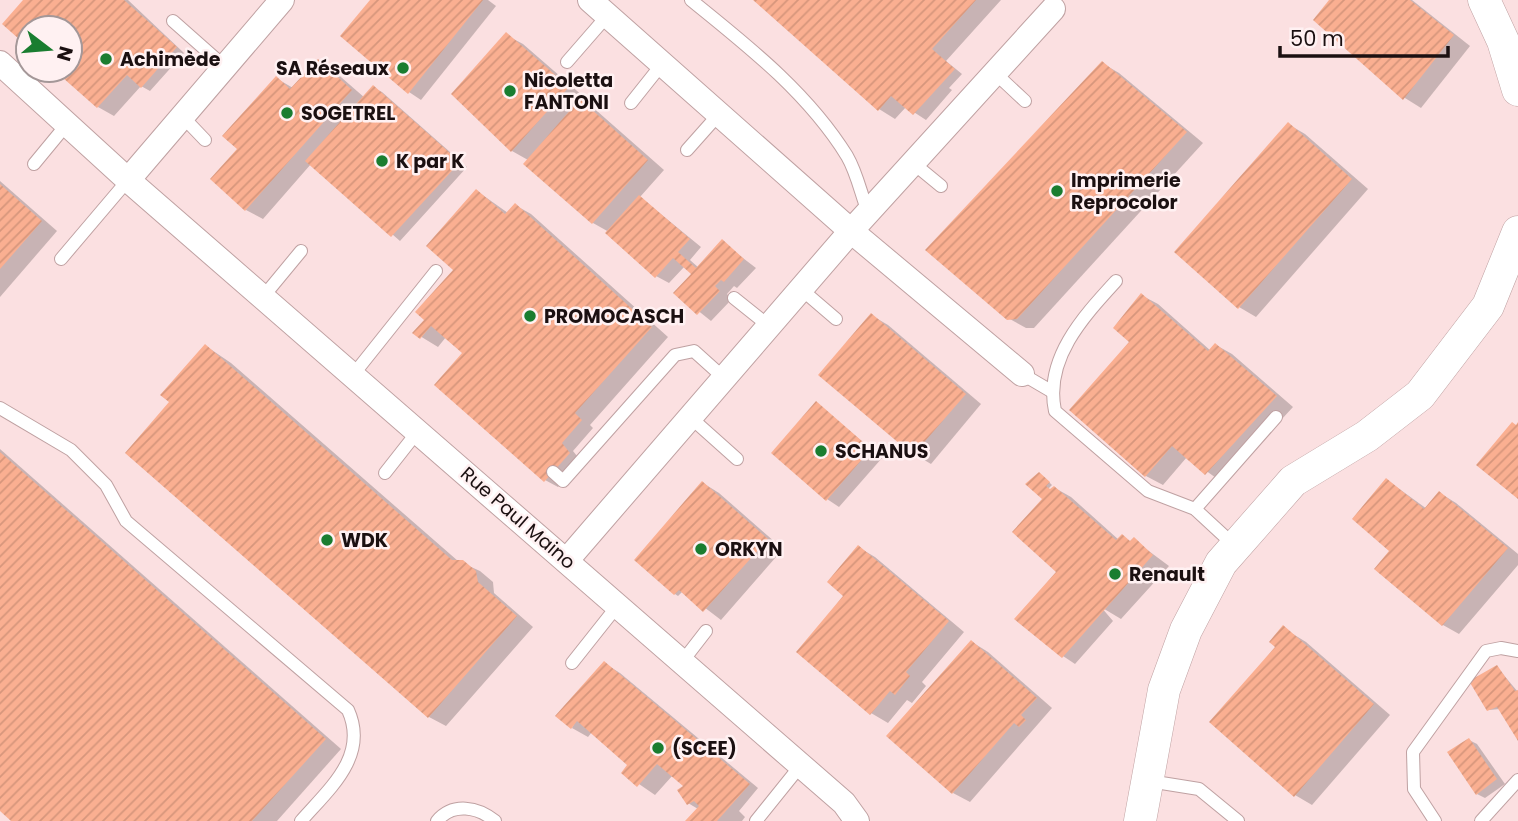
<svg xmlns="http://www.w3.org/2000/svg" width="1518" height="821" font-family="Poppins,sans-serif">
<defs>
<pattern id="building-hatch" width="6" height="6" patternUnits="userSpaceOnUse" patternTransform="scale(1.75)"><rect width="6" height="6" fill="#faaf91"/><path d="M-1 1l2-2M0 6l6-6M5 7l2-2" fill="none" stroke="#d6967c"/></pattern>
</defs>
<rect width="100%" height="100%" fill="#fbe0e1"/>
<!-- shadow -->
<g fill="#0003">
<path d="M25,0h103l56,53 -34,38 -9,-5 -27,30 -16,-9 -42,-37h14v-42h-42v17z"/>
<path d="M372,0h116l8,6 -75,94 -12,-8z"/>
<path d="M755,0h246l-55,61 16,13 -13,14 3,2 -26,30 -20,-13 -11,12 -16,-10z"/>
<path d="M1331,0h81l58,46 -49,62 -16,-10 -90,-78z"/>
<path d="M506,35l17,9 61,53 -3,4 16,10 67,59 -24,27 61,50 -11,13 9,8 23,-26 34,26 -19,20 -3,-2 -7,8 5,5 -21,22 -35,-28 18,-19 -9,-8 -16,17 -13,-7 -47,-44 -16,-9 -68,-59 3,-4 -16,-9 -59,-57z"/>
<path d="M318,61l16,10 31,27 9,-10 8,4 85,75 -67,74 -89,-77 -48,55 -17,-9 -34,-31 27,-30 37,-71 17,10z"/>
<path d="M1102,63l17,10 84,70 -169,185h-8l-18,-10z"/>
<path d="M1288,124l17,10 63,55 -112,128 -17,-10z"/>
<path d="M0,181l57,50 -57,66z"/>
<path d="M477,191l31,22 7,-8 16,9 137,123 -78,88 3,3 -20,23 8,10 -23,26 -13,-7 -80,-126 -19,-17 -8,10 -23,-14 12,-13 28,-50z"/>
<path d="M1141,295l17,9 53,47 5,-6 16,9 61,53 -70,76 -36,-26 -24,28 -17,-9 -75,-66 60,-68z"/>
<path d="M871,315l17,10 93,79 -50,60 -17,-10 -93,-80z"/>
<path d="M206,346l25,17 227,198 22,10 13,11 1,11 39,34 -87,99 -17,-9 -302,-264 45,-51z"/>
<path d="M816,403l66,55 -43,49 -12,-8z"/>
<path d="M0,449l341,300 -64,72h-263l-14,-12z"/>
<path d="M1043,476l9,9 -4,4 3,2 4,-3 16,9 48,43 12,3 3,-3 35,26 -48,53 -20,-12 12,14 -38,43 -12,-8 -6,-82z"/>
<path d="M1387,480l40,29 13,-16 16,10 62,51v11l-59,69 -16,-9 -51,-74z"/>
<path d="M703,483l16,10 64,56 -62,71 -38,-29 -5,5 -3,-2z"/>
<path d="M858,547l17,10 89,75 -42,50 4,4 -14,17 -5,-3 -19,23 -17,-10z"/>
<path d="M1293,634l13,8 84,73 -78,90 -17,-10 -18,-149z"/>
<path d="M972,642l16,10 64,56 -82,94 -17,-9z"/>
<path d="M604,663l16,10 138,115 -19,23 6,6 -3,4h-54l10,-12 -10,-6 -2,-17 -13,-11 -18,20 -32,-22 7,-8 -38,-33 -4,5 -16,-9z"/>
<path d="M1497,667l21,25v46l-18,-29 -11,1z"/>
<path d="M1469,740l8,4 28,40 -20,14 -8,-4z"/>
</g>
<!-- building -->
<g fill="url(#building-hatch)">
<path d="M23,0h101l53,47 -36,41 -14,-13 -30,33 -43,-38h16v-42h-42v19l-26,-23z"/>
<path d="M370,0h113l-75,94 -68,-58z"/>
<path d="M753,0h223l-44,49 23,20 -42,46 -22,-19 -13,15z"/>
<path d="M1329,0h81l44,35 -51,65 -90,-80z"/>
<path d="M506,32l63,55 -58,65 -60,-58z"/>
<path d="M318,59l34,31 -107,121 -35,-32 27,-30 -15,-13 54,-60 14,13z"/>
<path d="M1102,61l85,71 -170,187 -10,1 -82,-70z"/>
<path d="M373,85l87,77 -69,75 -86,-76z"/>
<path d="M580,99l68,61 -56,64 -69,-60z"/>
<path d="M1288,122l64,57 -114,130 -64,-57z"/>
<path d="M0,184l42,37 -42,48z"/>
<path d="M476,189l29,25 10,-11 137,124 -77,86 7,7 -20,23 8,10 -26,29 -110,-97 28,-32 -31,-27 -11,13 -8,-6 12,-13 -9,-8 38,-42 -27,-24z"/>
<path d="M639,195l51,44 -12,13 18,16 26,-29 22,20 -20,23 -3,-2 -6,6 5,5 -23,24 -24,-22 18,-19 -18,-16 -18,20 -50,-45z"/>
<path d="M1141,293l67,58 7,-8 62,53 -72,79 -33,-29 -27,31 -76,-67 60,-68 -16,-14z"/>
<path d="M871,313l95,81 -53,61 -95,-80z"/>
<path d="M205,344l247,216h11l13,11 2,11 39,34 -89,102 -303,-265 44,-51 -9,-7z"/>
<path d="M816,401l55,48 -45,52 -55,-48z"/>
<path d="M1512,422l4,3 2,-3v77l-42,-34z"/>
<path d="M0,452l326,287 -74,82h-241l-11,-10z"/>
<path d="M1039,472l11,10 -4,4 4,3 4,-3 62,54 6,-6 8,7 4,-4 19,18 -91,103 -48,-39 42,-47 -44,-40 30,-33 -17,-15z"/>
<path d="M1386,478l38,31 15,-18 69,57 -66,78 -68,-57 15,-18 -37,-32z"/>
<path d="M702,481l66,58 -65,73 -24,-22 -5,5 -40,-35z"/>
<path d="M858,545l91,76 -43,51 4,4 -15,19 -5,-4 -20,24 -74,-63 47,-56 -16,-14z"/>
<path d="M1283,625l91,79 -80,93 -85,-75 66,-75 -6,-5z"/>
<path d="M971,640l66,58 -16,17 5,5 -7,7 -5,-4 -62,71 -66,-58z"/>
<path d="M604,661l146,123 -33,37h-32l14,-15 -5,-5 -7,4 -10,-15 6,-4 -26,-22 -20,23 -16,-14 6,-8 -50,-44 -6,8 -16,-13z"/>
<path d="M1497,665l18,26 3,-1v51l-21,-34 -10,4 -18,-30z"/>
<path d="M1469,738l28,41 -21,16 -29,-43z"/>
</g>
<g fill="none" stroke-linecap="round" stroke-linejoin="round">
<defs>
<g id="service">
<path d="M691,0c57,46 117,93 156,156 10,17 14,38 21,56"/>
<path d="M173,21l52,46"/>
<path d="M567,62l40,-46"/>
<path d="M995,73l30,28"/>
<path d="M631,103l31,-39"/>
<path d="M183,117l22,23"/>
<path d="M687,150l32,-36"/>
<path d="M913,163l28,23"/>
<path d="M34,164l33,-40"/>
<path d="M61,259l67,-79"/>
<path d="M1116,281c-33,36 -72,78 -61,130l93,80 47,18 40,37"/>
<path d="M801,289l35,30"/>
<path d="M263,297l38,-46"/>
<path d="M734,298l35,28"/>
<path d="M1022,374l29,17"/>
<path d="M353,375l83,-104"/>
<path d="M0,408l71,42 35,35 20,36 222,189c21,46 -19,79 -47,111"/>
<path d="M690,417l47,42"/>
<path d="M553,472l10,9 112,-126 19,-4 30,27"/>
<path d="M385,473l33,-42"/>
<path d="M1195,509l81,-92"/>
<path d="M682,662l24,-31"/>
<path d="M572,663l46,-58"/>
<path d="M1149,781l50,8 39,32"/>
<path d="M437,821c16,-19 41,-14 58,0"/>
<path d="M756,821l45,-56"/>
<path d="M1435,821l-21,-32 -1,-37 73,-101 15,-3 17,3"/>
<path d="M1481,821l37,-41"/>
</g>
<g id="minor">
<path d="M590,0l261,231 171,143"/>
<path d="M0,63l128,117 716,623 13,18"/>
<path d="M128,180l154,-180"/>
<path d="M567,560l284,-329 202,-222"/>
</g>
<g id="tertiary">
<path d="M1484,0l19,41 15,49"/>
<path d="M1140,821l24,-131 22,-60 35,-67 72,-82 74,-45 53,-41 68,-89 30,-74"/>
</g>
</defs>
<!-- service casing -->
<use href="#service" stroke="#bfa1a2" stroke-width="14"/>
<!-- minor casing -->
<use href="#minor" stroke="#bfa1a2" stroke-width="26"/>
<!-- tertiary casing -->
<use href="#tertiary" stroke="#bfa1a2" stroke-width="33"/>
<!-- service -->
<use href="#service" stroke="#fff" stroke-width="12"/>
<!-- minor -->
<use href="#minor" stroke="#fff" stroke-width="24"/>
<!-- tertiary -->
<use href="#tertiary" stroke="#fff" stroke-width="32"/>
</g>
<!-- markers -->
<g fill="#1a7d30" stroke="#fff1f2" stroke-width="2.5">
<circle cx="106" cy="59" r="7"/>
<circle cx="403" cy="68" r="7"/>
<circle cx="510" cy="91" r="7"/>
<circle cx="287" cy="113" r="7"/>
<circle cx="382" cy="161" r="7"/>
<circle cx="1057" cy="191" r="7"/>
<circle cx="530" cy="316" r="7"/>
<circle cx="821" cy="451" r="7"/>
<circle cx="327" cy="540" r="7"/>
<circle cx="701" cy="549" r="7"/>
<circle cx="1115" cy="574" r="7"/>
<circle cx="658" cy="748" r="7"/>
</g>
<g text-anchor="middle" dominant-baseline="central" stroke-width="5" stroke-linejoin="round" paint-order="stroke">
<!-- poi labels -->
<g font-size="19" font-weight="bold" fill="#1b1011" stroke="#fff1f2" text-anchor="start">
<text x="120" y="59">Achimède</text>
<text x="389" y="68" text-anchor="end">SA Réseaux</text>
<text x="524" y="80">Nicoletta<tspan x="524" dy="22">FANTONI</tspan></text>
<text x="301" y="113">SOGETREL</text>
<text x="396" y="161">K par K</text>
<text x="1071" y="180">Imprimerie<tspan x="1071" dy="22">Reprocolor</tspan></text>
<text x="544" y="316">PROMOCASCH</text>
<text x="835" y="451">SCHANUS</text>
<text x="341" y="540">WDK</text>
<text x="715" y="549">ORKYN</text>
<text x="1129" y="574">Renault</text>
<text x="672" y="748">(SCEE)</text>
</g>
<!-- street labels -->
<g font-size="19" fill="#1b1011" stroke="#fff1f2">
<text transform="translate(518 518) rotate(41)">Rue Paul Maino</text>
</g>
</g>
<!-- north arrow -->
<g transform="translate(49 49) rotate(106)"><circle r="33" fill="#fff1f2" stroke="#a49798" stroke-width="2"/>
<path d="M0-5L12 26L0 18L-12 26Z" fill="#1a7d30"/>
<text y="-10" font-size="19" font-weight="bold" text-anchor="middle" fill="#1b1011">N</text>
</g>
<!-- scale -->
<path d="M1280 46v10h168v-10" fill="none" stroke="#1b1011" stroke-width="3.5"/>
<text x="1290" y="46" font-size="21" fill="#1b1011" stroke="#fff1f2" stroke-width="5" paint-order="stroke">50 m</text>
</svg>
